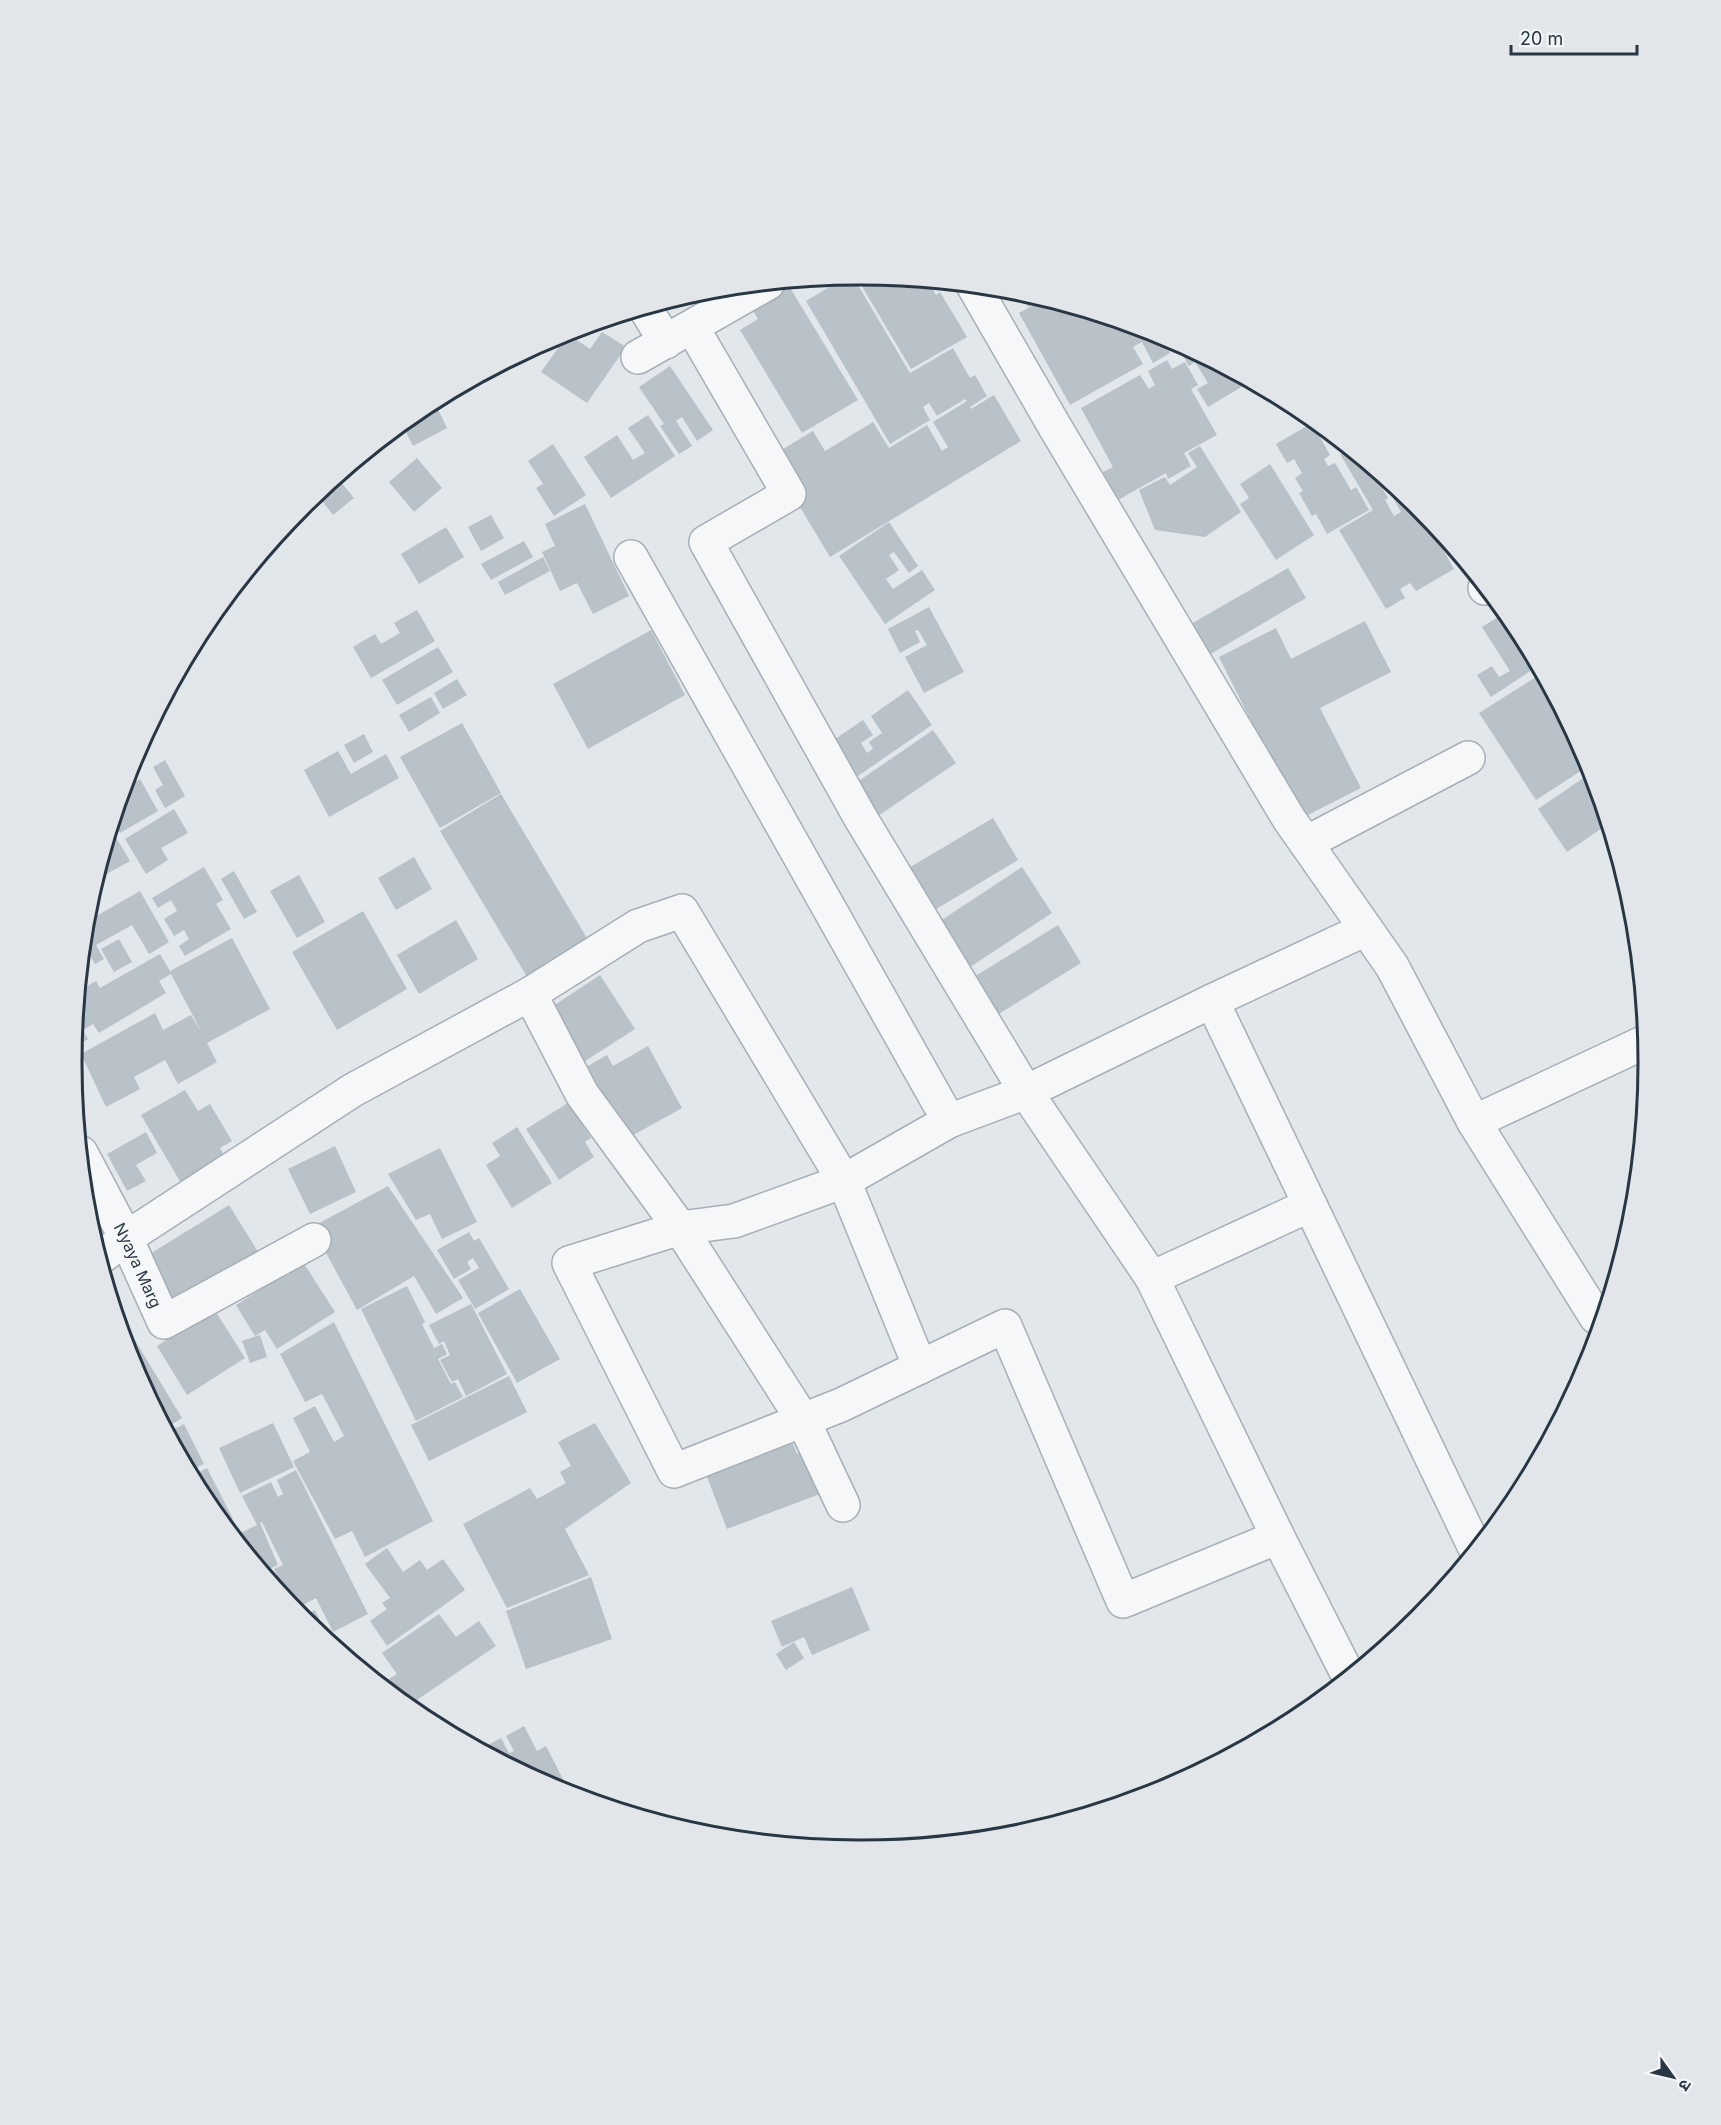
<svg xmlns="http://www.w3.org/2000/svg" width="1721" height="2125" font-family="Inter,'Noto Sans Devanagari',sans-serif">
<rect width="100%" height="100%" fill="#e2e7eb"/>
<!-- building -->
<g fill="#b9c1c9">
<path d="M863,274l65,7 8,14 4,-3 27,45 -56,32 -54,-91z"/>
<path d="M849,275h3l58,98 43,-25 17,30 5,-3 12,21 -17,11 1,2 23,-14 27,46 -191,116 -60,-100 43,-26 12,20 48,-29 16,26 38,-23 15,26 6,-4 -15,-25 34,-21 -2,-2 -28,17 -8,-13 -6,4 7,13 -40,24 -84,-143z"/>
<path d="M789,286l69,114 -56,33 -62,-103 18,-11 -6,-10z"/>
<path d="M1019,290l16,5 8,3 -15,9z"/>
<path d="M692,294l-31,18 -4,-8z"/>
<path d="M1045,299l114,34 11,20 -17,10 -11,-21 -9,5 10,17 -73,41 -51,-92z"/>
<path d="M602,332l24,15 -39,56 -46,-31 27,-38 22,15z"/>
<path d="M1189,348l55,30 -4,3 3,5 -35,21 -11,-18 11,-6 -13,-21 -6,4 -8,-13z"/>
<path d="M1167,360l5,9 13,-7 13,23 -7,4 26,46 -33,18 7,13 -23,13 -2,-6 -48,27 -15,-28 10,-5 -32,-59 59,-33 9,14 6,-4 -7,-14z"/>
<path d="M670,366l43,64 -16,11 -15,-24 -6,4 16,25 -13,8 -19,-28 4,-2 -25,-37z"/>
<path d="M434,401l13,27 -34,18 -11,-22 21,-17z"/>
<path d="M648,415l27,41 -64,42 -27,-41 33,-22 16,25 12,-7 -17,-25z"/>
<path d="M1312,423l18,32 -6,4 4,7 7,-3 16,27 5,-3 13,23 -42,24 -11,-20 -4,2 -13,-23 4,-2 -8,-13 7,-5 -8,-14 -7,4 -11,-19z"/>
<path d="M553,444l33,51 -32,21 -18,-28 7,-4 -15,-23z"/>
<path d="M1200,446l41,66 -36,25 -50,-7 -16,-40 26,-13 5,8 27,-18 -9,-14z"/>
<path d="M1350,449l18,15 20,34 -3,2 9,16 7,-4 -9,-16 9,-5 17,14 8,10 -2,1 30,53 -38,22 -6,-8 -10,6 5,9 -19,11 -47,-79 34,-20 -33,-56z"/>
<path d="M417,458l25,30 -28,24 -25,-30z"/>
<path d="M1270,464l44,71 -38,25 -36,-56 9,-6 -9,-14z"/>
<path d="M339,480l15,18 -21,17 -14,-18z"/>
<path d="M585,504l44,92 -36,18 -16,-31 -17,8 -18,-39 13,-6 -10,-22z"/>
<path d="M491,515l13,23 -23,13 -13,-24z"/>
<path d="M889,522l29,44 -9,7 -15,-21 -5,3 10,15 -13,9 7,10 29,-19 13,20 -50,34 -46,-68z"/>
<path d="M446,527l18,30 -45,27 -18,-30z"/>
<path d="M524,541l9,16 -42,23 -10,-16z"/>
<path d="M543,557l7,14 -45,24 -7,-13z"/>
<path d="M1288,568l18,30 -104,61 -18,-31z"/>
<path d="M929,607l35,65 -40,21 -19,-36 22,-12 -9,-15 -3,1 5,11 -20,11 -12,-24z"/>
<path d="M417,610l18,31 -64,37 -18,-31 22,-13 6,10 19,-11 -6,-10z"/>
<path d="M1506,612l10,13 22,41 -47,31 -14,-22 15,-9 7,11 11,-6 -28,-44z"/>
<path d="M1365,621l26,51 -71,36 41,80 -61,31 -81,-162 57,-29 15,31z"/>
<path d="M651,630l34,65 -97,54 -35,-65z"/>
<path d="M438,647l15,25 -56,33 -15,-25z"/>
<path d="M1542,673l48,92 -54,35 -57,-87z"/>
<path d="M457,679l10,16 -24,14 -9,-16z"/>
<path d="M908,690l24,35 -80,55 -24,-36 35,-24 10,15 -12,8 6,10 6,-4 -4,-7 13,-9 -11,-17z"/>
<path d="M431,697l9,16 -31,19 -10,-17z"/>
<path d="M462,723l39,70 -61,35 -40,-71z"/>
<path d="M933,730l23,33 -84,57 -22,-33z"/>
<path d="M364,734l9,18 -19,11 -10,-18z"/>
<path d="M338,751l13,23 35,-20 13,24 -70,39 -25,-47z"/>
<path d="M165,760l20,36 -20,12 -10,-18 8,-5 -10,-18z"/>
<path d="M1592,772l16,52 -41,28 -29,-43z"/>
<path d="M140,779l18,32 -38,22 -6,-11 9,-33z"/>
<path d="M501,794l90,151 -61,37 -90,-151z"/>
<path d="M174,809l14,24 -27,15 7,12 -22,14 -21,-35z"/>
<path d="M993,818l25,42 -90,54 -26,-42z"/>
<path d="M111,829l19,32 -29,16 -3,-5z"/>
<path d="M414,857l18,32 -36,21 -18,-32z"/>
<path d="M204,867l19,33 -7,4 15,25 -46,27 -6,-10 10,-7 -5,-9 -10,6 -10,-17 13,-8 -6,-11 -13,8 -6,-10z"/>
<path d="M1022,867l30,46 -88,58 -30,-46z"/>
<path d="M234,871l23,41 -13,7 -23,-40z"/>
<path d="M299,875l26,47 -28,16 -27,-47z"/>
<path d="M140,891l29,51 -20,12 -17,-29 -36,20 8,14 -9,5 -11,-20 2,-22z"/>
<path d="M363,911l44,78 -70,41 -45,-78z"/>
<path d="M456,920l22,39 -59,35 -22,-39z"/>
<path d="M1058,925l23,38 -84,52 -23,-38z"/>
<path d="M232,938l38,71 -63,34 10,19 -39,22 -13,-24 -31,17 6,12 -34,18 -25,-53 74,-41 8,17 28,-15 12,20 -32,-61 -12,7 7,12 -67,40 -6,-9 -10,6 5,9 -15,9 6,-57 17,-10 4,7 60,-34 10,17z"/>
<path d="M119,939l13,23 -18,10 -13,-23z"/>
<path d="M82,958l6,10 -7,4z"/>
<path d="M600,975l35,54 -56,36 -35,-53z"/>
<path d="M648,1046l34,62 -63,35 -40,-72 28,-16 6,11z"/>
<path d="M185,1090l13,21 12,-7 22,37 -12,7 8,15 -44,25 -43,-73z"/>
<path d="M568,1103l23,35 -6,4 9,15 -35,23 -33,-51z"/>
<path d="M517,1127l35,56 -40,25 -26,-43 14,-9 -8,-13z"/>
<path d="M146,1132l11,21 -21,12 10,16 -19,10 -20,-37z"/>
<path d="M335,1146l21,46 -46,22 -22,-45z"/>
<path d="M440,1148l37,74 -35,17 -12,-25 -14,6 -28,-46z"/>
<path d="M388,1186l75,112 -27,16 -22,-38 -57,34 -45,-83z"/>
<path d="M86,1205l32,56 -15,9 -16,-54z"/>
<path d="M229,1205l31,50 -83,52 -32,-50z"/>
<path d="M469,1232l5,9 5,-3 30,51 -34,20 -17,-29 21,-12 -6,-10 -6,4 4,7 -17,10 -17,-29z"/>
<path d="M303,1262l32,50 -58,37 -12,-19 -10,6 -19,-31z"/>
<path d="M407,1286l18,36 -3,2 12,24 8,-4 5,10 -9,5 13,25 4,-2 8,15 -47,24 -55,-112z"/>
<path d="M520,1289l40,70 -43,24 -39,-70z"/>
<path d="M471,1304l36,70 -41,22 -8,-17 -6,3 -12,-22 10,-5 -6,-14 -5,3 -10,-19z"/>
<path d="M214,1309l31,49 -58,37 -30,-49z"/>
<path d="M334,1322l99,199 -68,36 -13,-26 -17,8 -42,-78 17,-9 -17,-34 22,-12 19,36 10,-6 -22,-42 -17,8 -25,-48z"/>
<path d="M260,1335l7,22 -17,6 -8,-22z"/>
<path d="M133,1337l49,81 -16,10 -34,-64 -7,-23z"/>
<path d="M509,1376l18,36 -98,49 -18,-36z"/>
<path d="M273,1423l21,44 -54,26 -21,-45z"/>
<path d="M595,1423l36,60 -66,46 24,46 -82,33 -44,-84 67,-36 7,11 29,-16 -6,-11 11,-6 -13,-24z"/>
<path d="M184,1424l20,40 -15,7 -21,-39z"/>
<path d="M788,1430l9,24 7,-3 16,43 -93,35 -25,-65z"/>
<path d="M207,1468l26,51 -9,5 -11,-14 -17,-36z"/>
<path d="M296,1470l72,144 -35,18 -17,-34 -22,12 -20,-41 9,-4 -21,-43 -2,1 18,42 -15,7 -29,-36 23,-11 -15,-29 29,-14 7,15 5,-3 -6,-14z"/>
<path d="M387,1548l16,24 17,-12 7,10 16,-11 22,31 -78,56 -17,-25 17,-12 -5,-6 8,-5 -25,-34z"/>
<path d="M591,1577l21,62 -86,30 -20,-58z"/>
<path d="M852,1587l18,43 -58,25 -8,-18 -22,10 -11,-26z"/>
<path d="M315,1610l15,32 -29,-25z"/>
<path d="M439,1614l17,23 23,-16 17,25 -88,60 -19,-27 8,-5 -15,-21z"/>
<path d="M794,1642l10,16 -18,12 -10,-16z"/>
<path d="M524,1726l13,25 9,-5 21,41 -9,4 -77,-42 20,-11 8,15 5,-2 -8,-15z"/>
</g>
<g fill="none" stroke-linecap="round" stroke-linejoin="round">
<defs>
<g id="minor">
<path d="M973,285l82,142 234,392 103,147 82,156 122,195"/>
<path d="M645,308l21,34"/>
<path d="M692,327l97,167 -83,48 154,275 166,275 126,186 126,259 71,140"/>
<path d="M638,357l130,-74"/>
<path d="M631,557l318,564"/>
<path d="M1485,588l1,-1"/>
<path d="M1306,843l162,-85"/>
<path d="M530,994l52,100 98,134 123,192 40,85"/>
<path d="M1212,1001l264,549"/>
<path d="M1474,1122l173,-81"/>
<path id="s1" d="M81,1153l45,85 38,84 150,-82"/>
<path d="M100,1258l26,-20 227,-148 177,-96 108,-68 44,-15 162,270 76,186"/>
<path d="M1152,1278l158,-73"/>
<path d="M1278,1537l-155,64 -118,-275 -164,79 -167,66 -105,-208 111,-35 54,-7 110,-40 105,-60 77,-29 186,-91 154,-72"/>
</g>
</defs>
<!-- minor casing -->
<use href="#minor" stroke="#a7afb6" stroke-width="36"/>
<!-- minor -->
<use href="#minor" stroke="#f5f7f9" stroke-width="33"/>
</g>
<g text-anchor="middle" dominant-baseline="central" stroke-width="4.5" stroke-linejoin="round" paint-order="stroke">
<!-- street labels -->
<g font-size="16" fill="#293744" stroke="#f2f5f8">
<text stroke="none"><textPath href="#s1" startOffset="126">Nyaya Marg</textPath></text>
</g>
</g>
<!-- crop -->
<path d="M0 0H1721V2125H0ZM859 285H861A777 777 0 0 1 1638 1062V1063A777 777 0 0 1 861 1840H859A777 777 0 0 1 82 1063V1062A777 777 0 0 1 859 285Z" fill="#e2e6ea" fill-rule="evenodd"/>
<path fill="none" stroke="#293744" stroke-width="3" d="M859 285H861A777 777 0 0 1 1638 1062V1063A777 777 0 0 1 861 1840H859A777 777 0 0 1 82 1063V1062A777 777 0 0 1 859 285Z"/>
<!-- north arrow -->
<g transform="translate(1673 2077) rotate(124)" stroke="#f2f5f8" stroke-width="4.5" paint-order="stroke">
<path d="M0-4.5L10 22L0 15L-10 22Z" fill="#293744"/>
<text y="-9" font-size="16" font-weight="bold" text-anchor="middle" fill="#293744">उ</text>
</g>
<!-- scale -->
<path d="M1511 45v9h126v-9" fill="none" stroke="#293744" stroke-width="3"/>
<text x="1520" y="45" font-size="18" fill="#293744" stroke="#f2f5f8" stroke-width="4.5" paint-order="stroke">20 m</text>
</svg>
